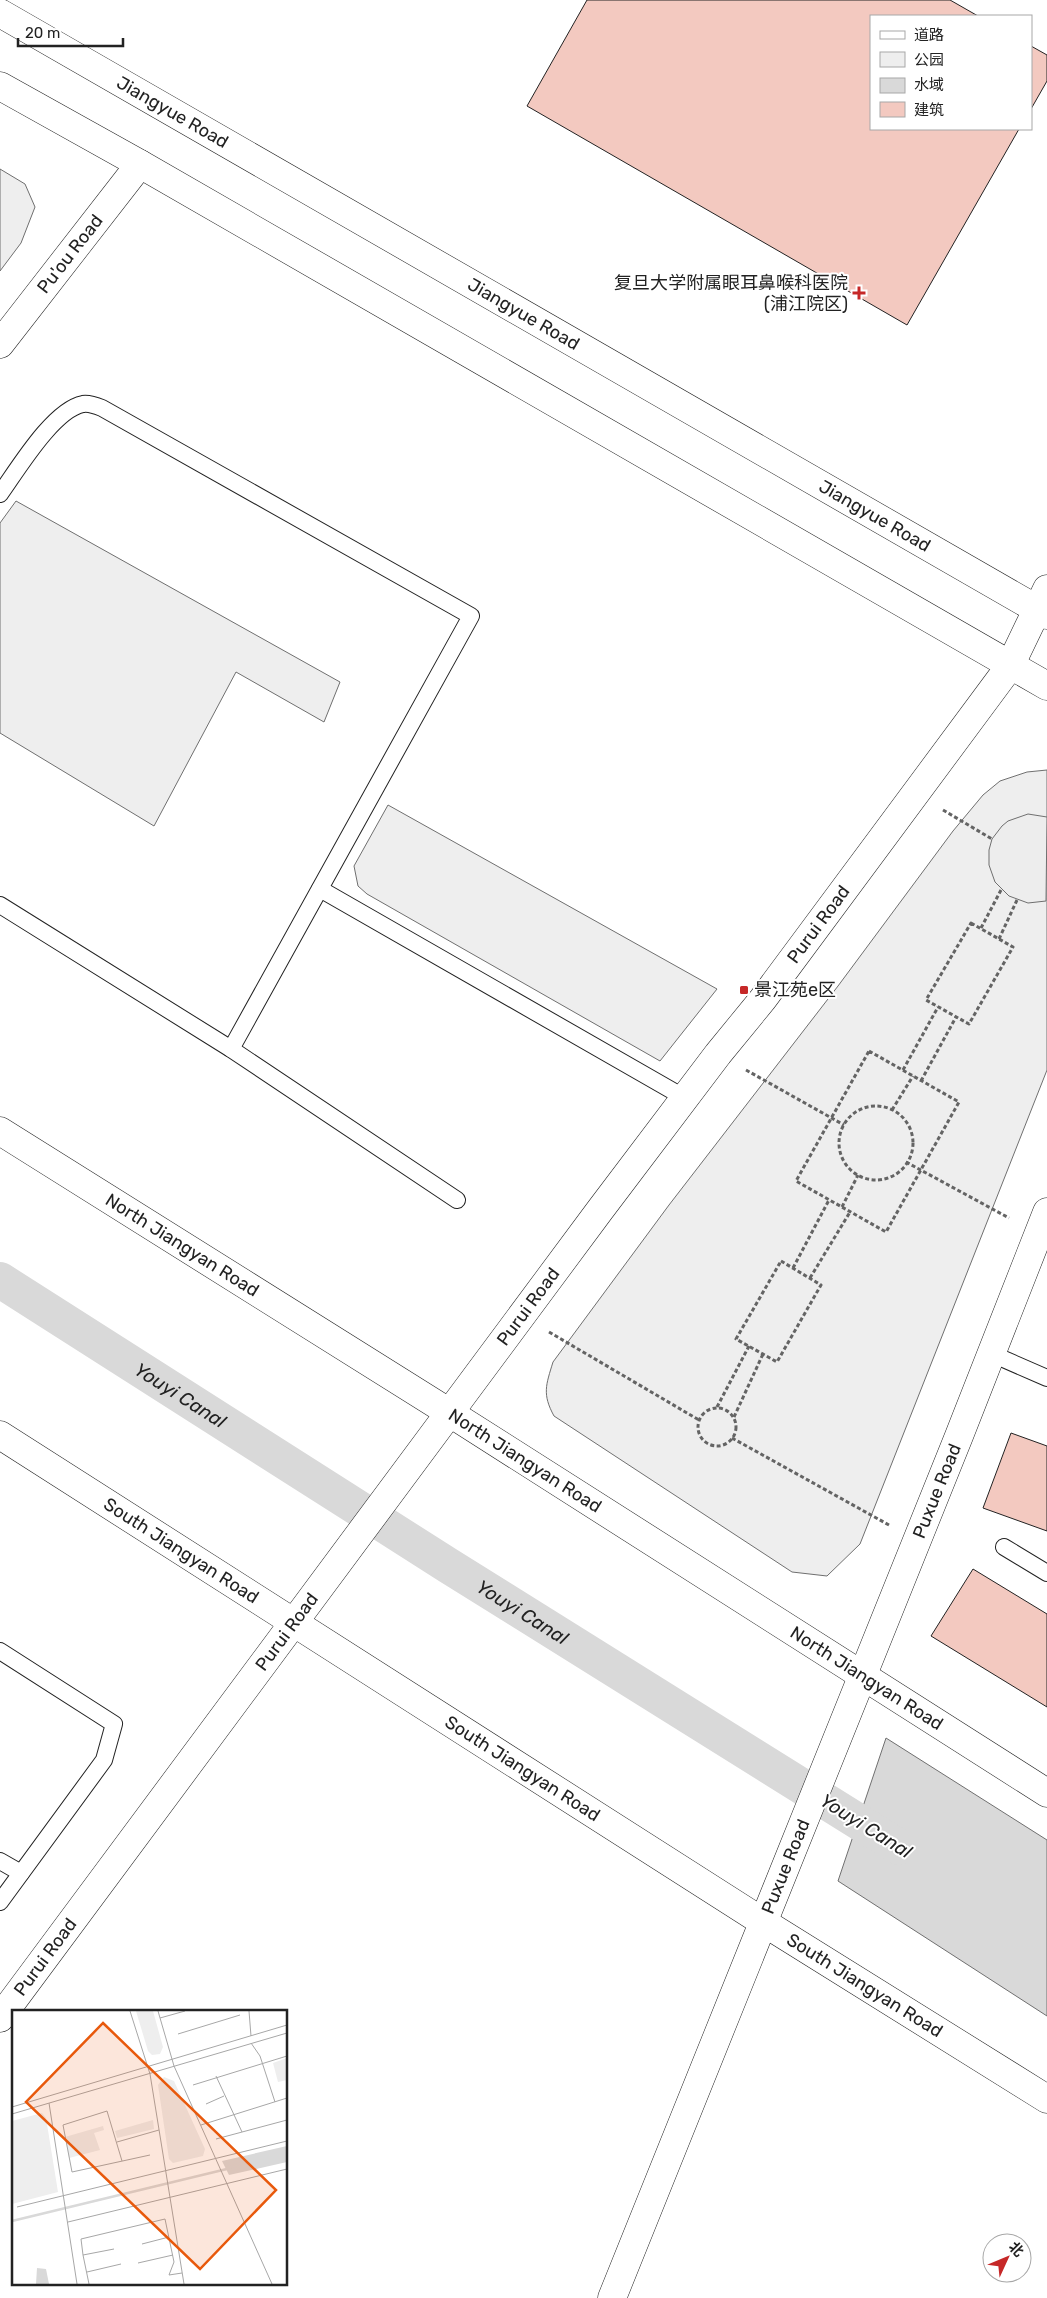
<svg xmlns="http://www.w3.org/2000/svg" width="1047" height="2298" font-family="Rubik,'Noto Sans SC',sans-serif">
<rect width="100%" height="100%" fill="#fff"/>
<!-- green -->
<g fill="#eee" stroke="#6f6f6f">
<path d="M0,169l25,15 10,23 -14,36 -21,28z"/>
<path d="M16,501l324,181 -16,40 -88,-50 -82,154 -154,-93v-210z"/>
<path d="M1047,770v300l-187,474 -33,32 -35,-4 -238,-156c-12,-22 -8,-31 -1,-54l116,-157 169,-219 115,-155 30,-36 17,-14 27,-9z"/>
<path d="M388,805l329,184 -57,72 -293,-167 -9,-8 -4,-20z"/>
</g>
<!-- parking -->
<path fill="#ededed" stroke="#6f6f6f" d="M1028,814l19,3 -1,84 -18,2 -19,-7 -14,-14 -6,-17v-15l3,-11 10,-13 6,-5z"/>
<!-- water -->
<path fill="#d9d9d9" stroke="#6f6f6f" d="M886,1738l161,102v176l-209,-135z"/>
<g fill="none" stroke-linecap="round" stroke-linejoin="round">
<!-- canal -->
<path stroke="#d9d9d9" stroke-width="36" id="s1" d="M0,1280l449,286 450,281"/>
</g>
<!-- building -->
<g fill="#f3c9c0" stroke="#222">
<path d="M587,0h363l28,16h-107v113h148l-112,196 -380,-219z"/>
<path d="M1031,46l16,9v26l-16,28z"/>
<path d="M1011,1433l36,13v85l-64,-23z"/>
<path d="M973,1569l74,45v93l-116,-71z"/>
</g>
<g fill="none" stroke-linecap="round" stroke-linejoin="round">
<defs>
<g id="service">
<path d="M0,494c18,-25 53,-84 83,-90 6,-1 14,2 19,4l369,208 -240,433"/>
<path d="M320,889l365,209"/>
<path d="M0,905l231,144 226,151"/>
<path d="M992,1354l55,24"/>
<path d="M1004,1547l43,26"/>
<path d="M0,1651l114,73 -10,36 -104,142"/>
<path d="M0,1861l21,12"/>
</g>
<g id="minor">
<path id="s2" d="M0,344l140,-180"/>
<path id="s3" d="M0,1131l450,282 597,380"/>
<path id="s4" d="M0,1435l763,487 284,177"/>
<path id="s5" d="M0,2018l600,-808 118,-156 45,-55 247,-333 37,-77"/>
<path id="s6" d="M612,2298l347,-862 88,-224"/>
</g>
<g id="tertiary">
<path id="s7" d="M0,13l1047,602"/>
<path d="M0,86l140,78 907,522"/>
</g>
</defs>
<!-- service casing -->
<use href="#service" stroke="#222" stroke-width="18"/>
<!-- minor casing -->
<use href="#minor" stroke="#222" stroke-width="29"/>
<!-- tertiary casing -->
<use href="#tertiary" stroke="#222" stroke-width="29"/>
<!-- path -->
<g stroke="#646464" stroke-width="3" stroke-dasharray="4 2.5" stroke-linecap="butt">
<path d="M943,810l49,29"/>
<path d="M971,923l42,24 -44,77 -43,-24z"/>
<path d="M981,928l20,-38"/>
<path d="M999,939l18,-39"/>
<path d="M869,1051l90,51 -73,130 -90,-51z"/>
<path d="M746,1070l98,55"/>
<path d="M903,1070l35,-63"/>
<path d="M921,1081l35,-64"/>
<circle cx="876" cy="1143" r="37"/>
<path d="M892,1110l21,-34"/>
<path d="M906,1162l103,56"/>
<path d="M842,1207l16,-32"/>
<path d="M781,1261l40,24 -44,77 -41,-23z"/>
<path d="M793,1268l36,-68"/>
<path d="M810,1278l40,-66"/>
<path d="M549,1332l150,88"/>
<path d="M717,1407l32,-61"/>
<circle cx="717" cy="1427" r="19"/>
<path d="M734,1417l29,-63"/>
<path d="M732,1438l157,87"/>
</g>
<!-- service -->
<use href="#service" stroke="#fff" stroke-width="16"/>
<!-- minor -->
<use href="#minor" stroke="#fff" stroke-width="28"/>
<!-- tertiary -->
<use href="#tertiary" stroke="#fff" stroke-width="28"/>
</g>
<!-- markers -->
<g fill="#c62828" stroke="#fff" stroke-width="2">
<path d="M856.5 285.5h5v5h5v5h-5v5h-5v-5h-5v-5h5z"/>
<rect x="739" y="985" width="10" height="10" rx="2.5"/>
</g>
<g text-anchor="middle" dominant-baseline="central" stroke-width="4" stroke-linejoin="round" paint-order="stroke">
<!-- street labels -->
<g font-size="18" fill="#222" stroke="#fff">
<text stroke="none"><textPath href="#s7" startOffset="199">Jiangyue Road</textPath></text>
<text stroke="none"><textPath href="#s2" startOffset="114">Pu'ou Road</textPath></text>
<text stroke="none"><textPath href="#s7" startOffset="604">Jiangyue Road</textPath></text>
<text stroke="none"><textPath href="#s7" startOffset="1009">Jiangyue Road</textPath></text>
<text stroke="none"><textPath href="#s5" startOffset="1366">Purui Road</textPath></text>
<text stroke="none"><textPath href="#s3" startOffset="215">North Jiangyan Road</textPath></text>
<text stroke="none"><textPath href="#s5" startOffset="886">Purui Road</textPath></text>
<text stroke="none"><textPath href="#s3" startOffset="620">North Jiangyan Road</textPath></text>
<text stroke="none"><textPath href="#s6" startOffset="870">Puxue Road</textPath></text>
<text stroke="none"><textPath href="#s4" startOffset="215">South Jiangyan Road</textPath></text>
<text stroke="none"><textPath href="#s5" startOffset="481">Purui Road</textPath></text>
<text stroke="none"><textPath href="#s3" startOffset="1025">North Jiangyan Road</textPath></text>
<text stroke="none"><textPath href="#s4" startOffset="620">South Jiangyan Road</textPath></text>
<text stroke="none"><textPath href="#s6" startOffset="465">Puxue Road</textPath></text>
<text stroke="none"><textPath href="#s5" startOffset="76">Purui Road</textPath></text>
<text stroke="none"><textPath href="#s4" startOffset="1025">South Jiangyan Road</textPath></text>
</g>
<!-- poi labels -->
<g font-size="18" fill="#222" stroke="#fff" text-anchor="end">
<text x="848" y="283">复旦大学附属眼耳鼻喉科医院<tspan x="848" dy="21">(浦江院区)</tspan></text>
<text x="754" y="990" text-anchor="start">景江苑e区</text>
</g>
<!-- water labels -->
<g font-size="19" font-style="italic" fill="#222" stroke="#fff">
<text stroke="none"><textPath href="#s1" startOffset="214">Youyi Canal</textPath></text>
<text stroke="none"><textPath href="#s1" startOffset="619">Youyi Canal</textPath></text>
<text transform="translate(866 1826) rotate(32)">Youyi Canal</text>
</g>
</g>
<!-- overview -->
<g transform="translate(12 2010)">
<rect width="275" height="275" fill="#fff"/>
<path d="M124,1h17l10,36 -3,7 -8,1 -4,-4zM275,48v22l-9,2 -5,-19zM152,67l10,4 31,68 -2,7 -30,7 -4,-4 -11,-74zM30,103l4,5 12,74 -46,12v-83zM141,110l1,9 -37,9 -2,-7zM91,116l1,4 -10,3 6,17 -31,8 -4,-21z" fill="#eee"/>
<path d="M275,136v16l-58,13 -7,-14zM25,258l9,1 3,15h-13z" fill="#d9d9d9"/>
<path fill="none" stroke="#d9d9d9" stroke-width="2.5" d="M0,211l219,-53"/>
<path fill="none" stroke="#a7a7a7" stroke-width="1" d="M118,1l20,63 34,210M146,1l16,55 98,218M237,1l2,25M148,8l25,-7M166,24l62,-19M239,33l9,13 15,46M204,66l26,56M181,75l94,-29M37,93l28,181M194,94l18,-8M0,97l275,-82M0,104l275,-81M189,115l86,-27M204,129l71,-19M105,132l42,-12M110,151l-15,-50 -44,14 9,47 78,-17M5,197l270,-66M56,212l219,-53M130,234l27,-7M102,239l-31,6 -2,-16 84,-20 9,43 -5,13 13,-2M71,245l6,29M126,253l35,-8M75,262l34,-8"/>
<path fill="#e8590c" fill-opacity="0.15" stroke="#e8590c" stroke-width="2.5" d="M91,13l173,167 -76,79 -174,-167z"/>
<rect width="275" height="275" fill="none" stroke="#222" stroke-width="2.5"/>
</g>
<!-- legend -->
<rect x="870" y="15" width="162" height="115" fill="#ffffff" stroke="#a7a7a7"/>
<rect x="880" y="31" width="25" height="8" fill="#ffffff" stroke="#a7a7a7"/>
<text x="914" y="40" font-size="15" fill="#222222">道路</text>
<rect x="880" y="52" width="25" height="15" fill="#eeeeee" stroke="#a7a7a7"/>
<text x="914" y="65" font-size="15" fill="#222222">公园</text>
<rect x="880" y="78" width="25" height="15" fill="#d9d9d9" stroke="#a7a7a7"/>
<text x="914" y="90" font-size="15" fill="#222222">水域</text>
<rect x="880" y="102" width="25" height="15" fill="#f3c9c0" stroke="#a7a7a7"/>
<text x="914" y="115" font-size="15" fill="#222222">建筑</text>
<!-- north arrow -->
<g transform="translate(1007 2258) rotate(46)"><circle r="24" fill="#ffffff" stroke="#a7a7a7"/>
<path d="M0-4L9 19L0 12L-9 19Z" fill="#c62828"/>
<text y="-8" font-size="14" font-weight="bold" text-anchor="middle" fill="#222222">北</text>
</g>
<!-- scale -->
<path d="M18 38v8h105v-8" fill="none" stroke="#222222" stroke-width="2.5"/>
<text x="25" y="38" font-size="15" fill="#222222" stroke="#ffffff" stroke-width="4" paint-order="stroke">20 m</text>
</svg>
